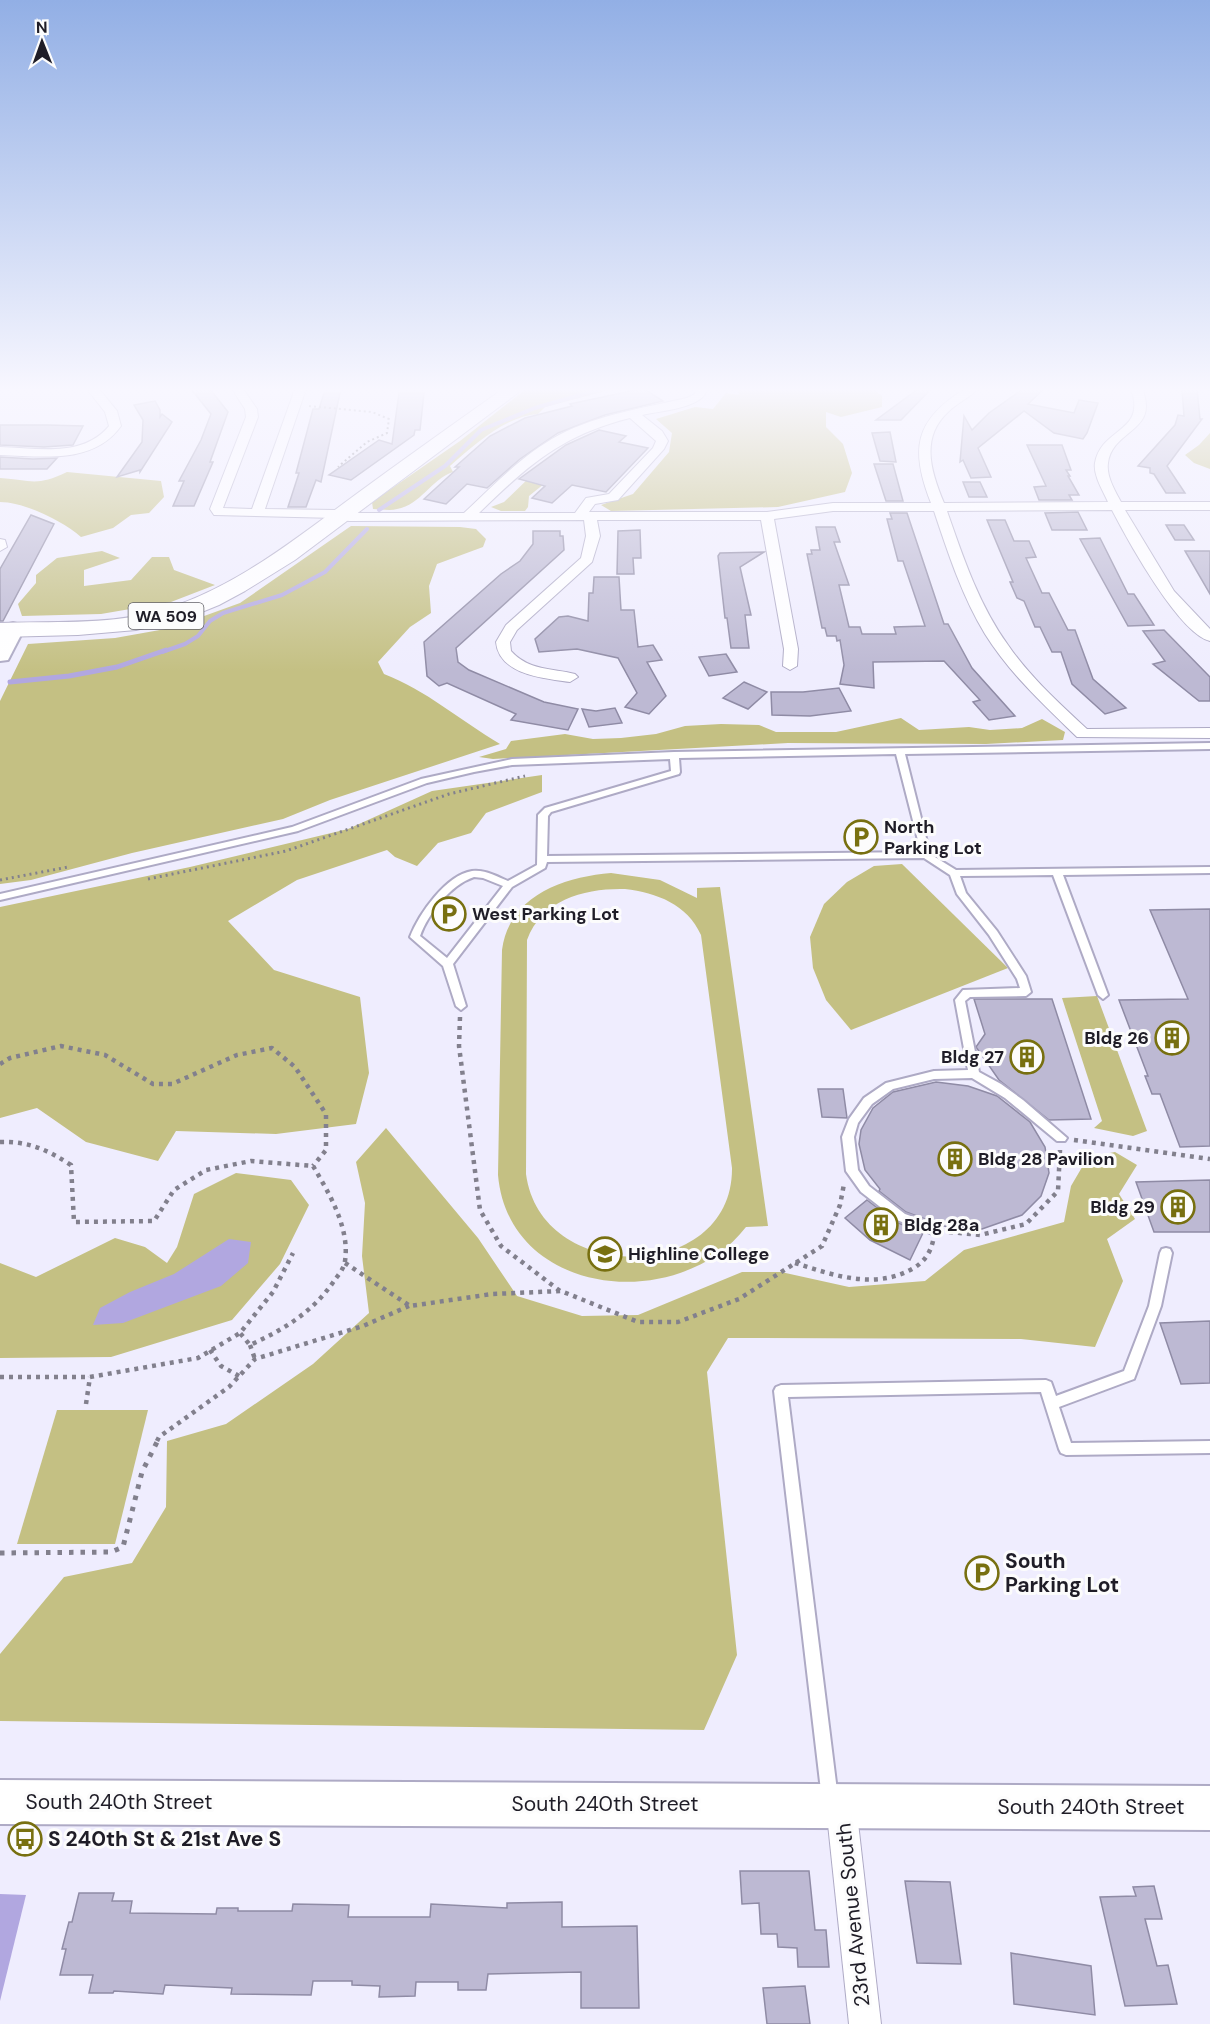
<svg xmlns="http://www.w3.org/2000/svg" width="1210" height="2024" font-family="'DM Sans',sans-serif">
<rect width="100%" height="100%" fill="#efedfe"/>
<!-- green -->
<g fill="#c4c083" fill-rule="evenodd">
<path d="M526,389h87l-68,18 -7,7c-32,2 -64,31 -88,52l3,6c-22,7 -32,33 -56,37 -7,2 -16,0 -24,0l-1,-7 88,-61z"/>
<path d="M738,389h135l9,7v11l-41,10 -15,-5v15l17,17 9,29 -7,19 -67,15 -167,4 -10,-6 32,-11 36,-42 3,-19 -16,-14 39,-12 18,2 13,-16 13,2z"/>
<path d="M1210,433v36l-16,-6 -9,-8 14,-10z"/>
<path d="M560,471l-31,25 -1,11 -3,4h-24l-10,-4 13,-5 29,-28z"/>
<path d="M67,472l94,9 3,16 -15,16 -18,2 -18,13 -32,9c-18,-16 -57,-35 -81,-35v-24c31,2 36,9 67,-6z"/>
<path d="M351,526l109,1 16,2 10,10 -3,8 -46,17 -8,22 2,27 -21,14 -32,35 6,12c42,16 77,47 116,70l-170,56 -47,19 -151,34 -101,27 -31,4v-183l28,-57 87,-6 56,-10 69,-25z"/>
<path d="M102,551l18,7 -36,12v16l47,-6 21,-23h17l5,13 41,15 -44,17 -70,12 -79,2 -4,-12 18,-21v-8l21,-17z"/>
<path d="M901,718l18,12 50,-3 21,3 32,-2 20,-9 23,13 -2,8 -77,4 -198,-1 -295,16 -14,-2 27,-8 5,-8 54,-7 28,5 28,-1 35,-4 29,-8 36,-2 38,1 17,7h60z"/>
<path d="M542,775v17l-56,21 -15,20 -33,10 -21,23 -22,-9 -8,-7 -90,30 -69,41 46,49 86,27 9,76 -13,51 -80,10 -100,-3 -18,30 -72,-19 -49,-34 -37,10v-211l190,-40 158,-38 84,-38z"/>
<path d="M902,864l106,104 -157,62 -25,-30 -13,-32 -3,-31 14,-33 23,-22 27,-16z"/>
<path d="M611,873l49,7 37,18v-10l23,-1 48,339 -22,1c-67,87 -237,71 -248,-52l4,-225c7,-54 61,-73 109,-77zM625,889c32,4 62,15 76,46l31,233c1,115 -191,119 -206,6l1,-234c15,-41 59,-52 98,-51z"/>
<path d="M1097,996l50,135 -14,5 -39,-8 8,-7 -40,-123z"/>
<path d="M386,1128l92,110 39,58 65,20 56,-1 104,-43h39l68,15 76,-6 39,-31 100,-28 7,-36 17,-29 27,-5 22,13 -18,29 16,25 -28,20 16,42 -28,66 -74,-8 -293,-1 -21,34 30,283 -33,75 -704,-9v-67l64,-77 68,-14 34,-56 1,-66 59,-17 87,-60 56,-51 -7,-57 3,-53 -9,-41z"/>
<path d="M236,1173l55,7 18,25 -29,59 -48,56 -121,37 -111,1v-95l36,14 79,-39 30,9 22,16 10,-16 17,-53z"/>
<path d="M57,1410h91l-33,134h-98z"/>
</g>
<!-- water -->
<g fill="#b1a7e0">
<path d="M229,1239l22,3 -3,21 -27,23 -98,37 -30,2 7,-17 30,-16 44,-18z"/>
<path d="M0,1894l26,1 -26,106z"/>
</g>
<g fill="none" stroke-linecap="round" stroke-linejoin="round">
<!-- stream-far1 -->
<g stroke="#b1a7e0" stroke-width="4">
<path d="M379,510l66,-44 36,-36 54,-22 66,-19"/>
<path d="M162,652l23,-8 13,-8 12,-15 13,-8 59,-18 43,-23 42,-43"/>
</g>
<!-- stream -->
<path stroke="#b1a7e0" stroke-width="5" d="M10,682l59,-6 48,-9 49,-17"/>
</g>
<!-- building -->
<g fill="#bdb9d3" stroke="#8f8ba5" stroke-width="1.5">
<path d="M191,389h19l18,23 -18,50h3l-19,44h-21l11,-25h-5l22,-41 10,-26z"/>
<path d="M640,389h4l19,12 -58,14 -47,18 -38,26 -33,29 -20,-4 -21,20 -22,-5 35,-32h-4l35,-31 35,-18 47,-12 -2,-2z"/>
<path d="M918,389l12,1 -29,30h-25z"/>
<path d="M1023,389h21l-16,15 46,9 5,-13 19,3 -11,30 -4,6 -29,-6 -30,-22 -46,37 13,29 -20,1 -8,-18 -3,2 4,-46 8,14 17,-17z"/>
<path d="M1182,389h15l3,30h2l-35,47 18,27h-19l-12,-19 -4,-1v-5l-12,-2 37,-41 3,-10 6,1z"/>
<path d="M324,393h16l-19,89 -5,-2 -10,27h-18l11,-34h-3l17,-64h6z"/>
<path d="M399,393h25l-4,37h-5l-1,5 -63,45 -22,-5 50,-35 13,4z"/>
<path d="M155,401l5,9v7l2,-3 10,8 -32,50v-2l-23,7 25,-35 1,-22 -9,-15z"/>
<path d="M0,425h48l35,1 -10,19 -29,2 -44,-2z"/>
<path d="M599,430l27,6 -7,6 29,6 -42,44 -34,-7 -20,18 -20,-5 13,-12 -26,-7 47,-34z"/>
<path d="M890,432l6,30 -16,-1 -8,-28z"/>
<path d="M1027,445h35l9,25h-5l4,6h-2l11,19h-10l3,5h-33l-5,-13 12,-1z"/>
<path d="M0,457l33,2 24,-1 -10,11h-47z"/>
<path d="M874,464h19l10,37h-17z"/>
<path d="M963,482h17l7,15h-18z"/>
<path d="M1078,512l9,18h-35l-7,-17z"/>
<path d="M890,513h17l37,111h4l24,44 43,48 -26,4 -16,-18 7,-2 -36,-39 -71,1 1,26 -34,-4 4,-19 -4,-25 -3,1 -1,-5h-9l-2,-8h-3l-15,-74h5l-1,-4h9l-4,-23h19l5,15h-6l15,43h-10l10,42h11l2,7h34l-2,-7 31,-1 -22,-65h-5l-11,-42h5z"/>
<path d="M31,515l23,9 -51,97h-3v-52z"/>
<path d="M987,520h18l9,21h15l7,16 -10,1 16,35h7l19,37h7l18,49 33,29 -21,6 -33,-30 -11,-32h-9l-12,-25h-5l-11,-26 -7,-3 -7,-16h3z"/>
<path d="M1166,525h18l10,15h-19z"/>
<path d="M640,530l1,28h-8l1,16h-17l1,-43z"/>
<path d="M533,531h27v5h3l1,14 -108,98 2,14 11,8 75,32 34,7 -10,21 -57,-10 5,-6 -69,-31 -8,3 -12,-10 -3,-34 77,-68 19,-13 13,-17z"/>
<path d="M1100,538l28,56h6l20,31 -26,1 -48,-87z"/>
<path d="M1185,551h25v43z"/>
<path d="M764,552l-24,15 11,48h-6l4,33h-18l-4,-30h-2l-7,-62 2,-3z"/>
<path d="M594,577h25l2,33h13l4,37 15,-2 9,15 -15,2 19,34 -17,18 -24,-7 12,-14 -19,-35 -41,-9 -38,3 -4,-13 24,-22 9,-1 20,5 1,-28h4z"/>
<path d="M1164,630l46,47v24h-11l-46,-37 12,-3 -22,-30z"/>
<path d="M726,654l11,18 -28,4 -10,-19z"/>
<path d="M744,682l23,10 -19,17 -25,-11z"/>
<path d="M839,688l12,23 -41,5 -38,-1 -1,-23h32z"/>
<path d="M615,708l7,15 -33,4 -7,-18 14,2z"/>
<path d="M1210,909v237l-30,1 -20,-53h-8l-7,-18h3l-29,-76 69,-1 -38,-89z"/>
<path d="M974,999h78l39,120 -42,1 -50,-40 -23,-33 9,-13z"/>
<path d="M936,1082l32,4 29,10 33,26 15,25 4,26 -8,23 -19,19 -40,14 -35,-2 -41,-15 -27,-21 1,-2 -15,-19 -6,-26 2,-14 12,-22 20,-16z"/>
<path d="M818,1089h25l4,29 -25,-1z"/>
<path d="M1210,1180v52h-56l-18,-50z"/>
<path d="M867,1200l29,22 27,11 -13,27 -40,-20 -25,-22z"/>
<path d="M1210,1321v62l-29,1 -21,-61z"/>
<path d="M740,1871h69l6,59h11l3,37h-31l-1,-19 -19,-1 -1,-13h-16l-2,-31 -17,1z"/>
<path d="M905,1881l45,1 11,82 -44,-1z"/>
<path d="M1154,1886l8,33h-17l12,47 11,-1 9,39 -52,2 -25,-109 36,-1 -3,-9z"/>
<path d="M79,1893h35l-2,8h20l-2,12 86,1 1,-6h21v3h54l1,-7 56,1 -1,12h82l1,-13 76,4v-5l55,-1v25l75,-1 2,82h-58v-36l-93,2 -2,16h-28v-8h-42l-1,14 -36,1 1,-11 -28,-1v-4h-39l-2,14 -80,-1 1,-6 -67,-3 -2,9 -49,-3 -1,2h-24l4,-18h-33l6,-26h-4l7,-27h3z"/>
<path d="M1011,1953l80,13 4,49 -81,-11z"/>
<path d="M805,1986l5,38h-43l-4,-36z"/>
</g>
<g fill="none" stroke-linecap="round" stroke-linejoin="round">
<defs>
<g id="lane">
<path d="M1210,743v6l-305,5 25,100 26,16 254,-3v6l-147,2 45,120 -5,4 -5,-4 -45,-120 -93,1 6,17 31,38 29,45 5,16 -5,4 -56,1 -5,4 14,71 22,12 22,16 44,38 -2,3h-8l-52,-43 -33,-20 -38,1 -41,10 -21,15 -14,19 -4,14 4,33 11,16 36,28 34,12 2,4 -2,4 -4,1 -38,-15 -36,-28 -15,-21 -4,-34 7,-18 15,-21 22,-15 48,-12 34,-1 -13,-70 8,-10 57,-2 -3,-9 -28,-44 -32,-41 -7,-19 -26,-17 -377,4 -2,6 -33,19 -59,77 13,42 -5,4 -5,-4 -13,-40 -33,-29c9,-23 36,-62 62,-66 12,-2 26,6 36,10l29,-16 1,-50 7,-7 126,-37 -1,-12 -158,6 -38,7 -47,11 -129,48 -298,69v-6l292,-67 129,-48 91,-20 162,-7zM896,754l25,98 -374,4 1,-40 3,-4 128,-38 1,-2 -1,-14zM474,877l9,1 20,8 -56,72 -27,-22c8,-22 30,-51 54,-59z"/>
<path d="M1166,1248l4,1 2,4 -11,53 -27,73 -75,28 12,36 139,-2v12l-144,2 -5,-2 -2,-4 -18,-57 -253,5 50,402 -2,6 -6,2 -6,-2 -2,-6 -48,-408 2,-4 5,-2 265,-5 5,2 5,14 68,-25 25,-65 11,-53 2,-4z"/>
</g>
<g id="street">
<path d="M87,389h12l18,22 4,15c-28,39 -79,30 -121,29v-8c37,1 83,11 109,-21l-4,-14z"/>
<path d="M232,389h11l14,20 1,8 -35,91 29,1 43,-120h11l-41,120 71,1 13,3h115c30,-28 59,-59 95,-78 40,-21 85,-27 128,-37l8,-4 1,-5h11c-3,19 -48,22 -65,26l20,16 6,10 -4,8 -46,51 -23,4 -6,8h178l66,-9h98c-21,-53 -17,-83 34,-114h13c-9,9 -21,14 -30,23 -28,26 -17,60 -4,91l164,-1c-5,-11 -15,-27 -13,-39 6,-36 52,-30 36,-74h11c18,43 -30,40 -34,74 -2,13 7,28 13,39h89v8h-85l49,81 36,38v12c-31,-7 -83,-102 -98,-131l-165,1c16,46 32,94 61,134 22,32 51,58 79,84l123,-1v10l-133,-1c-33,-32 -67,-63 -92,-103 -23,-38 -37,-81 -51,-123h-101l-59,8 24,130 -1,17 -7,4 -7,-4 1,-17 -23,-129h-164l3,16 -8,26 -75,68 -7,12 1,9c18,20 41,17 64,23l3,3 -8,5c-26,-4 -71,-7 -74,-40l10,-17 75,-67 5,-22 -2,-16 -235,1 -13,-3 -122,-3 -4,-6 36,-92 -1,-8zM630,418l26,23 -3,7 -44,46 -23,4 -11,15h-96c49,-48 83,-78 151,-95z"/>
<path d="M0,539l5,1 2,7 -7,4z"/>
<path d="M841,1790l11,4 4,11 25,219h-32l-23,-219 4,-11z"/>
</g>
<g id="secondary">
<path d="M13,623l7,2 4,4 -16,31 -8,1v-27l6,-9z"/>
<path d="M0,1780l1210,6v44l-1210,-6z"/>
</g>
<path id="primary" d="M503,389h20l-228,171 -50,31 -26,14 -27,11 -56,14 -58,5 -78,2v-14c51,-2 105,2 155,-11 74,-20 135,-69 196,-114 50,-37 101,-73 152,-109z"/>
</defs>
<!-- lane casing -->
<use href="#lane" stroke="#aeaac5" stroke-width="4"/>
<!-- street casing -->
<use href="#street" stroke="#aeaac5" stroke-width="2"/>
<!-- secondary casing -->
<use href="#secondary" stroke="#aeaac5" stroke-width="4"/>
<!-- primary casing -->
<use href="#primary" stroke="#aeaac5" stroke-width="2"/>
<!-- path-far3 -->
<path stroke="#82808d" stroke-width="2" stroke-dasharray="2 3" stroke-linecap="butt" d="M309,406l63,6 17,7 -2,14 -20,9 -29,25"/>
<!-- path-far2 -->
<g stroke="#82808d" stroke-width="3" stroke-dasharray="2 4" stroke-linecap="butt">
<path d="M148,879l138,-28 163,-57 76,-18"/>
<path d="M0,880l68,-13"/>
</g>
<!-- path-far1 -->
<g stroke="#82808d" stroke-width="4.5" stroke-dasharray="4 5" stroke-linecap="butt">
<path d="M460,1017l-1,29 21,164 21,36 59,45"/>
<path d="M0,1064l10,-6 51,-12 44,9 48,29h19l65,-29 35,-7 23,19 31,47v36l-13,16"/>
<path d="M1074,1140l136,19"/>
<path d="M0,1142c28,-1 48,8 71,23l3,57 80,-1 20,-31 32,-20 45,-9 62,5c16,27 37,62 32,95 -1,8 -7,14 -11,20 -21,31 -51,49 -84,64l-10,-12"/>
<path d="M949,1232l31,3 46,-11 32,-33 2,-41"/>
<path d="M345,1263l65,43 82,-12 69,-3 77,31h40l61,-23 83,-53 18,-41 4,-21"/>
<path d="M795,1263c38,12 79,27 117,6 11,-6 18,-15 21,-28"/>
<path d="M250,1345l5,14"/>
<path d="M210,1350l11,16 18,10"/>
<path d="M0,1377h90l108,-19 42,-25 33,-41 20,-39"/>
<path d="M86,1404l4,-27"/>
<path d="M157,1441l2,-4 70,-50 26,-28 108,-33 46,-20"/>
</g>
<!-- path -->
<path stroke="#82808d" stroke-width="5" stroke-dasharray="4.5 7" stroke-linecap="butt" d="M0,1553l111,-1 12,-5 19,-75 16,-32"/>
<!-- lane -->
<use href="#lane" fill="#fff" fill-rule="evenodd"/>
<!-- street -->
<use href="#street" fill="#fff" fill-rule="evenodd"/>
<!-- secondary -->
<use href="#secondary" fill="#fff" fill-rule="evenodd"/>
<!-- primary -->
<use href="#primary" fill="#fff" fill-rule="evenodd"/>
</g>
<!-- sky -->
<linearGradient id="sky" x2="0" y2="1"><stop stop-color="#92afe5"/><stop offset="0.58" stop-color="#f8f7ff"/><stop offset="1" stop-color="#f8f7ff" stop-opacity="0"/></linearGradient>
<rect width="1210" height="672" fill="url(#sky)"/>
<!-- icons -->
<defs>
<symbol id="parking-ring" viewBox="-11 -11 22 22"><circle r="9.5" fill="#fcfcfc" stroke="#787010" stroke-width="1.5"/><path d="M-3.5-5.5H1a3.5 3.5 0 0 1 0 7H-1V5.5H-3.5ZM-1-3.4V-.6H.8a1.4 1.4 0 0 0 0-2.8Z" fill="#787010"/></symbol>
<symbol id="building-ring" viewBox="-11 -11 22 22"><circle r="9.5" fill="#fcfcfc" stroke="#787010" stroke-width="1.5"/><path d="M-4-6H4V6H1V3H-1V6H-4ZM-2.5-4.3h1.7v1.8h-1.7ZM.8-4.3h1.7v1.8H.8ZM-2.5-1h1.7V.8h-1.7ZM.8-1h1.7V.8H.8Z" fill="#787010"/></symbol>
<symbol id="university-ring" viewBox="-11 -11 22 22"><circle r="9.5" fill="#fcfcfc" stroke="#787010" stroke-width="1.5"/><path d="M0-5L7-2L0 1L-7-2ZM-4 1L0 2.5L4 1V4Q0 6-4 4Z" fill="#787010"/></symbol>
<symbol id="bus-ring" viewBox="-11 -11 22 22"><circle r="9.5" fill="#fcfcfc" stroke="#787010" stroke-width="1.5"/><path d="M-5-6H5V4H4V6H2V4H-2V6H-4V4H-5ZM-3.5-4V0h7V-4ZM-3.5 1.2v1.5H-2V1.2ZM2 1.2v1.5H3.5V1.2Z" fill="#787010"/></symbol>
</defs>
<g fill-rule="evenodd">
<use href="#parking-ring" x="842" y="818" width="38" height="38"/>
<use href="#parking-ring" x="430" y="895" width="38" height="38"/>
<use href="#building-ring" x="1153" y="1019" width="38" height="38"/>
<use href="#building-ring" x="1008" y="1038" width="38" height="38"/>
<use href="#building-ring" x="936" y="1140" width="38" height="38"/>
<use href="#building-ring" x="1159" y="1188" width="38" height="38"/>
<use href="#building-ring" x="862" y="1206" width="38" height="38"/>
<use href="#university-ring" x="586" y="1235" width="38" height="38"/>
<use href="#parking-ring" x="963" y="1554" width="38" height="38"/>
<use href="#bus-ring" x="6" y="1820" width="38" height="38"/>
</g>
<g text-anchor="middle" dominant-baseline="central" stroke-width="6" stroke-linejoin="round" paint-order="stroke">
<!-- shield labels -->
<rect fill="#fcfcfc" stroke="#616067" stroke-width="1.5" x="128.5" y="603" width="75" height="26" rx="4.5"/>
<g font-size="16" font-weight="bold" fill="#1f1d27">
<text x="166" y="616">WA 509</text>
</g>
<!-- poi labels -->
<g font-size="18" font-weight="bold" fill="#1f1d27" stroke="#fcfcfc" text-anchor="start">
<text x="884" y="827">North<tspan x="884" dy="21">Parking Lot</tspan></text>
<text x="472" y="914">West Parking Lot</text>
<text x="1149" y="1038" text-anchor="end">Bldg 26</text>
<text x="1004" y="1057" text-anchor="end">Bldg 27</text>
<text x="978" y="1159">Bldg 28 Pavilion</text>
<text x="1155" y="1207" text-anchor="end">Bldg 29</text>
<text x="904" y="1225">Bldg 28a</text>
<text x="628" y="1254">Highline College</text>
</g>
<!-- near-poi labels -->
<g font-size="21" font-weight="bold" fill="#1f1d27" stroke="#fcfcfc" text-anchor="start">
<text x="1005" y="1561">South<tspan x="1005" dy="24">Parking Lot</tspan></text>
<text x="48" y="1839">S 240th St &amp; 21st Ave S</text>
</g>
<!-- near-street labels -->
<g font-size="21" fill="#1f1d27" stroke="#fcfcfc">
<text x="119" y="1802">South 240th Street</text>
<text x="605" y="1804">South 240th Street</text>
<text x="1091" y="1807">South 240th Street</text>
<text transform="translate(853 1915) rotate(-96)">23rd Avenue South</text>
</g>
</g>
<!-- north arrow -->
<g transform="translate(42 42) rotate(359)" stroke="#fcfcfc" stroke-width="4.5" paint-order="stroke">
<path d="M0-4.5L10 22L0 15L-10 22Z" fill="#1f1d27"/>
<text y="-9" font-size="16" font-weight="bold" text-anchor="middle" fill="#1f1d27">N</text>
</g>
</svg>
